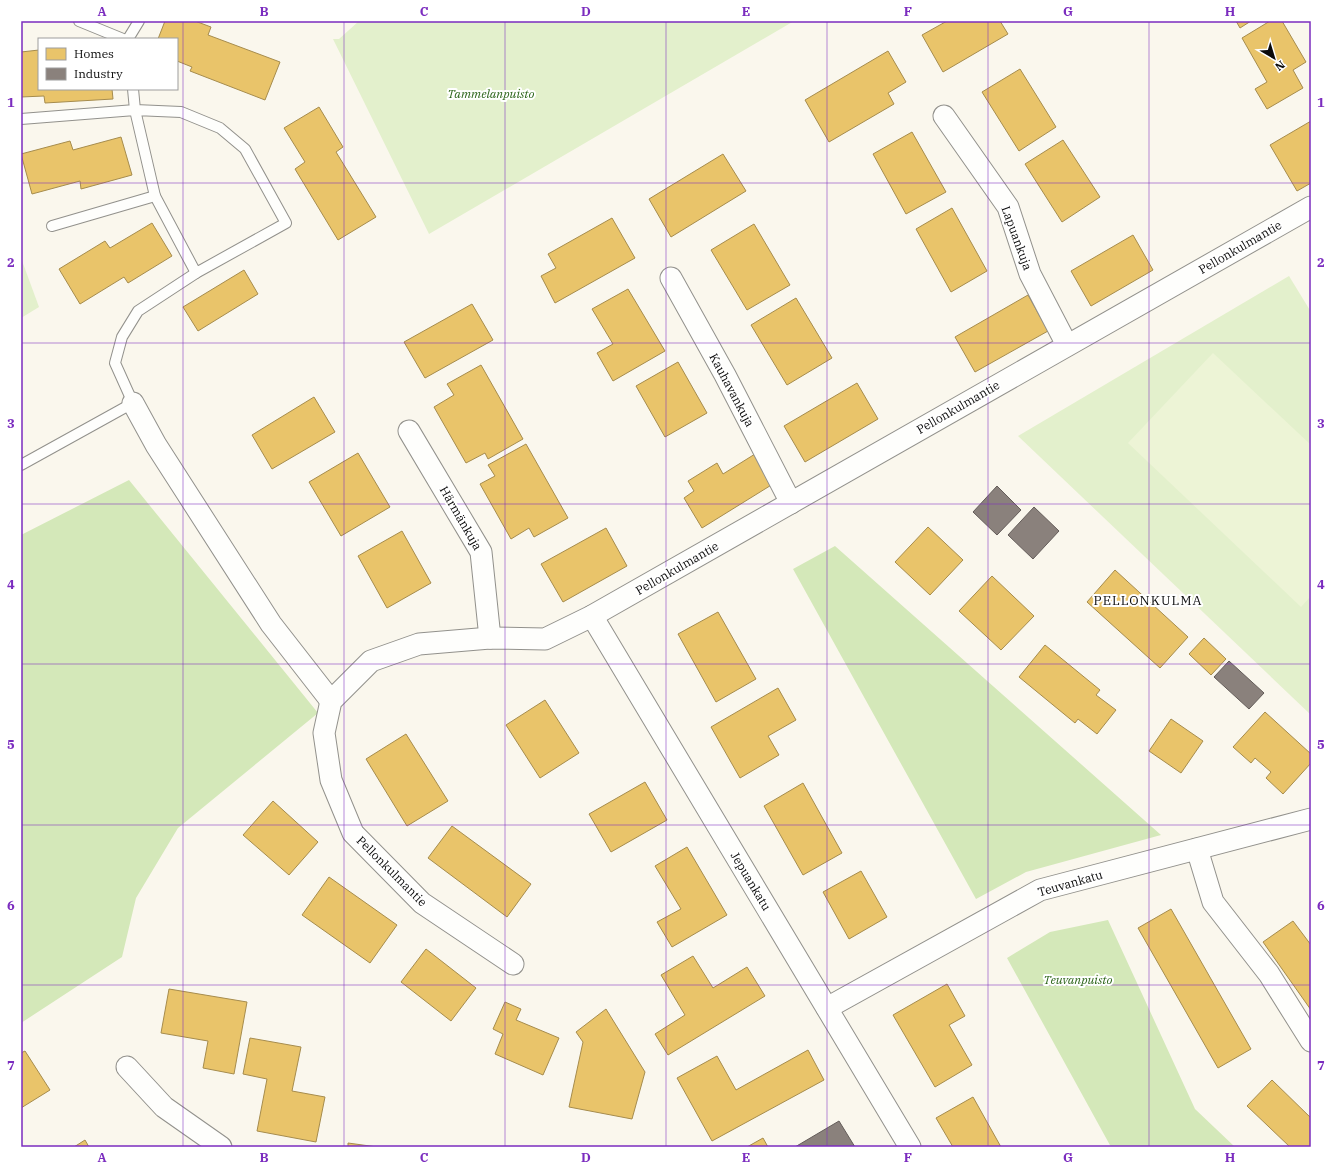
<svg xmlns="http://www.w3.org/2000/svg" width="1332" height="1168" font-family="'IBM Plex Serif',serif">
<rect width="100%" height="100%" fill="#faf7ed"/>
<!-- green -->
<g fill="#e3f0cc">
<path d="M359,21h435l-365,213 -96,-195h6z"/>
<path d="M21,258l18,49 -18,11z"/>
<path d="M1289,276l22,36v403l-293,-279z"/>
</g>
<!-- forest -->
<g fill="#d4e8b9">
<path d="M129,480l189,233 -140,115 -42,70 -14,59 -101,66v-488z"/>
<path d="M835,546l326,289 -135,37 -50,27 -183,-330z"/>
<path d="M1108,920l87,189 40,38h-124l-104,-189 43,-26z"/>
</g>
<!-- pitch -->
<path fill="#edf4d6" d="M1213,353l98,92v151l-10,11 -173,-164z"/>
<!-- homes -->
<g fill="#e9c46a" stroke="#a68c4d">
<path d="M165,21h30l16,6 -3,8 72,27 -15,38 -75,-29 2,-4 -15,-6v-22h-19z"/>
<path d="M947,21h53l8,13 -65,38 -21,-37z"/>
<path d="M1236,21h15l-11,7z"/>
<path d="M1270,21h12l24,41 -13,8 10,18 -36,21 -12,-20 12,-7 -25,-44z"/>
<path d="M39,50v39h73l1,10 -68,4 -1,-7 -23,1v-45z"/>
<path d="M888,51l18,31 -18,11 6,11 -65,38 -24,-42z"/>
<path d="M1020,69l36,58 -37,24 -37,-59z"/>
<path d="M319,107l24,40 -7,5 40,65 -38,23 -43,-71 10,-7 -21,-34z"/>
<path d="M1311,121v62l-14,8 -27,-46z"/>
<path d="M912,132l34,60 -40,22 -33,-60z"/>
<path d="M121,137l11,38 -51,14 -1,-8 -48,13 -11,-40 49,-13 3,9z"/>
<path d="M1063,140l37,57 -38,25 -37,-58z"/>
<path d="M723,154l23,37 -75,46 -22,-38z"/>
<path d="M952,208l35,63 -36,21 -35,-63z"/>
<path d="M612,218l23,40 -80,45 -14,-27 15,-8 -8,-14z"/>
<path d="M152,223l20,33 -44,27 -4,-6 -44,27 -21,-35 46,-28 5,7z"/>
<path d="M754,224l36,61 -43,25 -36,-60z"/>
<path d="M1133,235l20,35 -62,36 -20,-35z"/>
<path d="M244,270l14,24 -60,37 -15,-24z"/>
<path d="M628,289l37,62 -52,30 -16,-28 16,-9 -21,-35z"/>
<path d="M1028,295l20,36 -73,41 -20,-35z"/>
<path d="M796,298l36,60 -45,27 -36,-60z"/>
<path d="M472,304l21,36 -68,38 -21,-36z"/>
<path d="M678,362l29,51 -42,24 -29,-51z"/>
<path d="M481,365l42,74 -35,20 -3,-6 -19,10 -32,-56 20,-12 -7,-11z"/>
<path d="M857,383l21,36 -73,43 -21,-36z"/>
<path d="M314,397l21,35 -63,37 -20,-34z"/>
<path d="M526,444l42,74 -34,19 -5,-9 -18,11 -31,-55 15,-8 -7,-11z"/>
<path d="M358,453l32,54 -49,29 -32,-54z"/>
<path d="M755,454l18,30 -71,44 -18,-30 10,-7 -6,-10 29,-18 6,11z"/>
<path d="M928,527l35,33 -33,35 -35,-33z"/>
<path d="M606,528l21,38 -64,36 -22,-38z"/>
<path d="M402,531l29,52 -44,25 -29,-52z"/>
<path d="M1115,570l73,67 -28,31 -73,-66z"/>
<path d="M992,576l42,40 -33,34 -42,-39z"/>
<path d="M718,612l38,67 -40,23 -38,-68z"/>
<path d="M1204,638l22,21 -15,16 -22,-21z"/>
<path d="M1045,645l55,45 -4,5 20,15 -19,24 -19,-15 -3,4 -56,-46z"/>
<path d="M778,688l18,32 -28,16 11,19 -39,23 -29,-51z"/>
<path d="M545,700l34,53 -39,25 -34,-53z"/>
<path d="M1265,712l46,42v9l-28,31 -17,-16 5,-6 -16,-14 -4,5 -18,-16z"/>
<path d="M1171,719l32,22 -22,32 -32,-22z"/>
<path d="M406,734l42,67 -41,25 -41,-67z"/>
<path d="M645,782l22,38 -56,32 -22,-38z"/>
<path d="M803,783l39,70 -39,22 -39,-69z"/>
<path d="M273,801l45,41 -29,33 -46,-40z"/>
<path d="M452,826l79,58 -24,33 -79,-59z"/>
<path d="M687,847l40,68 -55,32 -15,-25 24,-13 -26,-43z"/>
<path d="M861,871l26,46 -38,22 -26,-47z"/>
<path d="M329,877l68,48 -27,38 -68,-48z"/>
<path d="M1171,909l80,140 -33,19 -80,-140z"/>
<path d="M1293,921l18,24v65l-48,-68z"/>
<path d="M426,949l50,39 -25,33 -50,-39z"/>
<path d="M693,956l20,32 34,-21 18,29 -97,59 -13,-21 30,-19 -24,-40z"/>
<path d="M947,984l18,32 -16,9 23,40 -37,22 -42,-72z"/>
<path d="M169,989l78,13 -13,72 -31,-6 5,-27 -47,-8z"/>
<path d="M505,1002l16,7 -5,11 43,18 -16,37 -48,-21 8,-20 -10,-5z"/>
<path d="M606,1009l39,63 -13,47 -63,-12 14,-65 -7,-10z"/>
<path d="M250,1038l51,9 -9,44 33,6 -9,45 -59,-11 10,-52 -24,-5z"/>
<path d="M808,1050l16,30 -112,61 -35,-63 40,-22 19,34z"/>
<path d="M25,1051l25,39 -29,18v-55z"/>
<path d="M1272,1080l39,38v29h-21l-43,-41z"/>
<path d="M973,1097l28,50h-48l-17,-29z"/>
<path d="M763,1138l5,9h-21z"/>
<path d="M85,1140l4,7h-15z"/>
<path d="M348,1143l29,4h-29z"/>
</g>
<!-- industry -->
<g fill="#8a817c" stroke="#645d5a">
<path d="M997,486l24,24 -24,25 -24,-23z"/>
<path d="M1034,507l25,24 -26,28 -25,-24z"/>
<path d="M1229,661l35,32 -15,16 -35,-32z"/>
<path d="M839,1121l16,26h-60z"/>
</g>
<g fill="none" stroke-linecap="round" stroke-linejoin="round">
<defs>
<g id="service">
<path d="M79,21l44,18"/>
<path d="M128,39l11,-18"/>
<path d="M21,119l114,-9 46,2 39,16 25,21 41,74 -90,50 -41,-77 -20,-86 -2,-21"/>
<path d="M52,226l103,-30"/>
<path d="M21,465l112,-62 -18,-40 7,-26 16,-26 58,-38"/>
</g>
<g id="minor">
<path d="M944,116l64,91 22,67 37,71"/>
<path d="M671,278l54,97 66,128"/>
<path d="M133,403l23,42 115,179 60,77"/>
<path d="M409,431l72,121 9,86"/>
<path d="M592,616l318,531"/>
<path d="M1197,849l16,53 56,72 42,67"/>
<path d="M513,964l-91,-61 -69,-70 -22,-53 -7,-47 7,-32 40,-40 48,-17 71,-6 55,1 47,-23 719,-409"/>
<path d="M827,1008l213,-118 271,-71"/>
<path d="M127,1067l37,40 57,40"/>
</g>
</defs>
<!-- service casing -->
<use href="#service" stroke="#92918c" stroke-width="12"/>
<!-- minor casing -->
<use href="#minor" stroke="#92918c" stroke-width="23"/>
<!-- service -->
<use href="#service" stroke="#fefefc" stroke-width="10"/>
<!-- minor -->
<use href="#minor" stroke="#fefefc" stroke-width="21"/>
</g>
<!-- grid -->
<path fill="none" stroke="#7b2cbf" stroke-width="1" stroke-opacity="0.55" d="M183,21v1126M344,21v1126M505,21v1126M666,21v1126M827,21v1126M988,21v1126M1149,21v1126M21,183h1290M21,343h1290M21,504h1290M21,664h1290M21,825h1290M21,985h1290"/>
<g text-anchor="middle" dominant-baseline="central" stroke-width="4" stroke-linejoin="round" paint-order="stroke">
<!-- park labels -->
<g font-size="12" font-style="italic" fill="#2b6419" stroke="#fff">
<text x="491" y="93">Tammelanpuisto</text>
<text x="1078" y="979">Teuvanpuisto</text>
</g>
<!-- street labels -->
<g font-size="12" fill="#0a0a0a" stroke="#fff">
<text transform="translate(1017 238) rotate(70)">Lapuankuja</text>
<text transform="translate(1240 247) rotate(-30)">Pellonkulmantie</text>
<text transform="translate(732 390) rotate(62)">Kauhavankuja</text>
<text transform="translate(958 407) rotate(-30)">Pellonkulmantie</text>
<text transform="translate(461 518) rotate(60)">Härmänkuja</text>
<text transform="translate(677 568) rotate(-30)">Pellonkulmantie</text>
<text transform="translate(392 871) rotate(45)">Pellonkulmantie</text>
<text transform="translate(751 881) rotate(59)">Jepuankatu</text>
<text transform="translate(1070 883) rotate(-16)">Teuvankatu</text>
</g>
<!-- neighbourhood labels -->
<g font-size="13" letter-spacing="1" fill="#0a0a0a" stroke="#fff">
<text x="1148" y="600">PELLONKULMA</text>
</g>
</g>
<!-- border -->
<rect width="1332" height="1168" fill="none" stroke="#ffffff" stroke-width="44"/>
<!-- legend -->
<rect x="38" y="38" width="140" height="52" fill="#ffffff" stroke="#9d9d9d"/>
<rect x="46" y="48" width="20" height="12" fill="#e9c46a" stroke="#9d9d9d"/>
<text x="74" y="58" font-size="12" fill="#0a0a0a">Homes</text>
<rect x="46" y="68" width="20" height="12" fill="#8a817c" stroke="#9d9d9d"/>
<text x="74" y="78" font-size="12" fill="#0a0a0a">Industry</text>
<!-- north arrow -->
<g transform="translate(1274 58) rotate(142)" stroke="#ffffff" stroke-width="3" paint-order="stroke">
<path d="M0-3L7 15L0 10L-7 15Z" fill="#0a0a0a"/>
<text y="-6" font-size="11" font-weight="bold" text-anchor="middle" fill="#0a0a0a">N</text>
</g>
<rect x="22" y="22" width="1288" height="1124" fill="none" stroke="#7b2cbf" stroke-width="1.5"/>
<g font-size="13" text-anchor="middle" font-weight="bold" fill="#7b2cbf">
<text x="102" y="16">A</text>
<text x="264" y="16">B</text>
<text x="424" y="16">C</text>
<text x="586" y="16">D</text>
<text x="746" y="16">E</text>
<text x="908" y="16">F</text>
<text x="1068" y="16">G</text>
<text x="1230" y="16">H</text>
<text x="11" y="107">1</text>
<text x="1321" y="107">1</text>
<text x="11" y="267">2</text>
<text x="1321" y="267">2</text>
<text x="11" y="428">3</text>
<text x="1321" y="428">3</text>
<text x="11" y="589">4</text>
<text x="1321" y="589">4</text>
<text x="11" y="749">5</text>
<text x="1321" y="749">5</text>
<text x="11" y="910">6</text>
<text x="1321" y="910">6</text>
<text x="11" y="1070">7</text>
<text x="1321" y="1070">7</text>
<text x="102" y="1162">A</text>
<text x="264" y="1162">B</text>
<text x="424" y="1162">C</text>
<text x="586" y="1162">D</text>
<text x="746" y="1162">E</text>
<text x="908" y="1162">F</text>
<text x="1068" y="1162">G</text>
<text x="1230" y="1162">H</text>
</g>
</svg>
